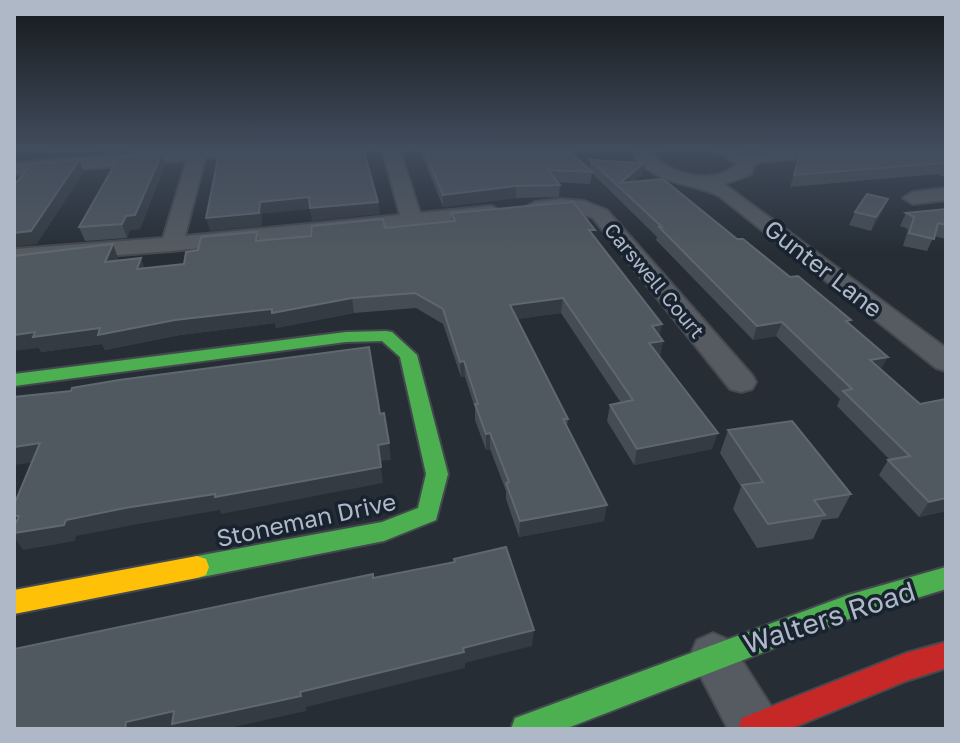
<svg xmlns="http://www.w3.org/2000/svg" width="960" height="743" font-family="'Golos Text',sans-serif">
<rect width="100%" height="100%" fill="#262d35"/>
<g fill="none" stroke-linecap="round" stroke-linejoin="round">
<defs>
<g id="street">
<path d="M191,148h86l-9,5 -63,5 -20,78 215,-21 -18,-67h17l21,65 72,-7 10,6 -10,6 -320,33 -158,12v-14l149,-11 24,-78 -173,15v-12z"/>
<path d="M641,148h17l-5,8c18,19 64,29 83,8l-24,-16h21l14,7 54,-7h62l-8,5 -93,9 -8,3 -3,9 -27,10 222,164v23l-10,-3 -217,-172c-29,-14 -63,-11 -85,-40z"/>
<path d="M946,188v12l-33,4 -10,-6 10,-6z"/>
<path d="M561,199l23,2 23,9 145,165 4,7 -4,7 -11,3 -11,-3 -137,-171c-21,-10 -57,2 -68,-10l10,-6z"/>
<path d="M713,633l16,7 45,71 7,18h-53l-38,-73 7,-16z"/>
</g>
<g id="fast">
<path d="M386,331l6,1 25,23 31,119 -12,46 -52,21 -187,37 -9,-3 -3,-8 3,-8 9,-3 185,-34 36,-14 8,-34 -26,-117 -18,-16 -36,1 -332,44v-12l332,-42z"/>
<path d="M946,567v22l-97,30 -284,110h-54l4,-11 11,-4 322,-119z"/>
</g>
<path id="slow" d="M197,556l9,3 3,8 -3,8 -9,3 -183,36v-24z"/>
<path id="jam" d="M946,642v26l-40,13 -116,48h-52l4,-11 164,-65z"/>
</defs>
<!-- street casing -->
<use href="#street" stroke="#44494f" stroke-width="4"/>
<!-- fast casing -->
<use href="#fast" stroke="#44494f" stroke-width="4"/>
<!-- slow casing -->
<use href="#slow" stroke="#44494f" stroke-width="4"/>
<!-- jam casing -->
<use href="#jam" stroke="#44494f" stroke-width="4"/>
<!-- street -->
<use href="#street" fill="#565b62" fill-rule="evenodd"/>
<!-- fast -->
<use href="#fast" fill="#4caf50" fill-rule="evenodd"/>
<!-- slow -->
<use href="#slow" fill="#ffc107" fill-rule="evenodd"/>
<!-- jam -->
<use href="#jam" fill="#c62828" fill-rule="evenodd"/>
</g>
<!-- wall -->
<g fill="#454c54">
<path d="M419,148h68l3,5 99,17 1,-10 54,3 -2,11 -9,8 104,57 113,86 31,45 65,141 -27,6 -40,-42 9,-15h2l-53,-54 3,-7 -64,-63 -23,4 -97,-100 1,-3 -65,-64 -2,11 -33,-2 3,3 -1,12 -43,1 -73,9z"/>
<path d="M946,148v30l-8,-4 -148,13 11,-37z"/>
<path d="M162,153l3,12 -25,64 -10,1 -3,8 -42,3 -6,-14z"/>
<path d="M888,199l-6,13 -11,19 -22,-6 6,-13z"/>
<path d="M946,209v30l-12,-3 -7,15 -24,-5 5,-17 -8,-3 6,-13z"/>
<path d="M451,213l143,24 69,104 -3,15 52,93 -78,16 -27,-44 3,-16 11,-2 -60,-90 -44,6 51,100 -1,7 37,95 -85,16 -13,-38v-8l-16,-42 -4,1 -11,-30v-12l-10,-31h-4l-18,-53 -27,-16 -62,5 -78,15 -1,-5 -95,12 -75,15 -3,-6 -61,8 -2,-4 -20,-93 99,3 -1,2 28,8 39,-4 14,-14 59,-18 2,9 192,-20z"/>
<path d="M728,430l123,64 -13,24 -16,2 -9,19 -56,9 -24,-39 8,-22 -21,-34z"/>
</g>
<!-- shaded-wall -->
<g fill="#343b42">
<path d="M47,148h52l-3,5 -46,4z"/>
<path d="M132,148h25l-24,2z"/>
<path d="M162,153l3,12 -25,64 -10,1 -3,8 -5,-14z"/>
<path d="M79,160l5,12 -47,72 -23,3v-14z"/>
<path d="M644,163l-2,11 -19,17 -3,-8z"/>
<path d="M516,186v12l-73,9v-12z"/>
<path d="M309,197l69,5 2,12 -68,7 -2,-12 -48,5v12l-52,5 -4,-13 54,-16z"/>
<path d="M888,199l-6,13 -11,19 5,-14z"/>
<path d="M113,244l5,14 -7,18 -6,-14z"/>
<path d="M141,258l5,14 -9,-3z"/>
<path d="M352,298l2,15 -78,15 -1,-5 -95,12 -75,15 -3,-6 -61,8 -2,-4 -25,3v-16l161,-15z"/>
<path d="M563,298l-2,15 -52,7 1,-15z"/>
<path d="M782,322l-6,14 -23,4 4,-14z"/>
<path d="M662,324l-3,15 -7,-13z"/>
<path d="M663,341l-3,15 -11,-13z"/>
<path d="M888,357l-8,14 -10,-11z"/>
<path d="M464,361l1,16h-4l-1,-15z"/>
<path d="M490,433v16l-4,1v-16z"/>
<path d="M718,433l-6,16 -78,16 3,-16z"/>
<path d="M40,443l10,17 -36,5v-18z"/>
<path d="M389,443l2,17 -11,1 3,22 -162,31 -1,-4 -87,15 -57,11 -1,5 -52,9 -9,-13v-4l52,-13z"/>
<path d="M946,498v13l-27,6 10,-15z"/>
<path d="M607,505l-3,16 -85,16 1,-16z"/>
<path d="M534,630l-2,16 -67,17v5l-159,39v4l-81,18h-100l1,-7 48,-11 126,-19 163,-44z"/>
</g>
<!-- building -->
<g fill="#505860" stroke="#5f6770" stroke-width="2">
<path d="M230,148h31l-1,5 53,-5h50l15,54 -68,6 -1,-11 -49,5 -1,11 -53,5 14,-69z"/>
<path d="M423,148h64l3,5 54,-5h22l26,24 -44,-2 12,15 -44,1 -73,9z"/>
<path d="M826,148h120v16l-3,-1 -149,12 7,-25z"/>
<path d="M162,153l-27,62 -9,1 -4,8 -43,3 40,-70z"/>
<path d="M79,160l-48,71 -17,2v-48l17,-21z"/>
<path d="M590,160l54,3 -24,20 43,-4 74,60h6l47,38 8,-1 53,44 -5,1 42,36 -18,3 50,44 26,-5v99l-17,4 -41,-42 22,-4 -67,-65 9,-2 -70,-67 -25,4 -98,-99h3z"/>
<path d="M867,194l21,5 -12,18 -21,-5z"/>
<path d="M573,202l22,28h-6l73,94 -10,2 11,15 -14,2 69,90 -81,16 -27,-44 23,-5 -70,-102 -53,7 58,114h-5l44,86 -87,16 -14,-38 3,-1 -19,-49 -4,1 -11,-30h3l-14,-43 -4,1 -17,-53 -28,-16 -63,5 -80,15v-4l-97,11 -77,15 2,-7 -67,9 2,-5 -21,3v-79l99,-12 -8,18 36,-4 -4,11 47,-5 2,-12 12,-2 3,-13 56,-5 -1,9 55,-5 1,-10 71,-7 2,9 70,-7 -4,-8z"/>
<path d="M946,209v16l-8,-2 -4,16 -25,-6 5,-16 -8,-4z"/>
<path d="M369,347l11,67 4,-1 5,30 -11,2 3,22 -166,30v-3l-90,14 -59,12 -2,5 -50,8v-6l5,-11h-5v-11l26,-62 -26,4v-50l57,-6 1,-3 47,-8z"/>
<path d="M792,421l59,73 -37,6 11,15 -57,9 -26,-39 21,-3 -35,-52z"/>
<path d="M506,547l28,83 -71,18 1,4 -164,40 1,4 -129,28 2,-13 -48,11 -1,7h-111v-80l359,-75v4l82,-16 -1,-3z"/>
</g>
<!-- sky -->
<linearGradient id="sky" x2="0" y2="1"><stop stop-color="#15191d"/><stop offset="0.59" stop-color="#414c5c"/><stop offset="1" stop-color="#414c5c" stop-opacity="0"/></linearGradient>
<rect width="960" height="252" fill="url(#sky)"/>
<g text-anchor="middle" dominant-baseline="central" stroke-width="7" stroke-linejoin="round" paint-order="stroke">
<!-- far-street labels -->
<g font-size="20" fill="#aeb8c7" stroke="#19232f">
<text transform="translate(655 280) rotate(50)">Carswell Court</text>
</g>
<!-- street labels -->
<g font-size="24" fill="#aeb8c7" stroke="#19232f">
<text transform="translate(824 268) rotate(38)">Gunter Lane</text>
<text transform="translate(306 519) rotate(-12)">Stoneman Drive</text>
</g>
<!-- near-street labels -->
<g font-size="28" fill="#aeb8c7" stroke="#19232f">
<text transform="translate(829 617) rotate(-18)">Walters Road</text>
</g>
</g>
<!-- border -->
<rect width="960" height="743" fill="none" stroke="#aeb8c7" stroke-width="32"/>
</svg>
